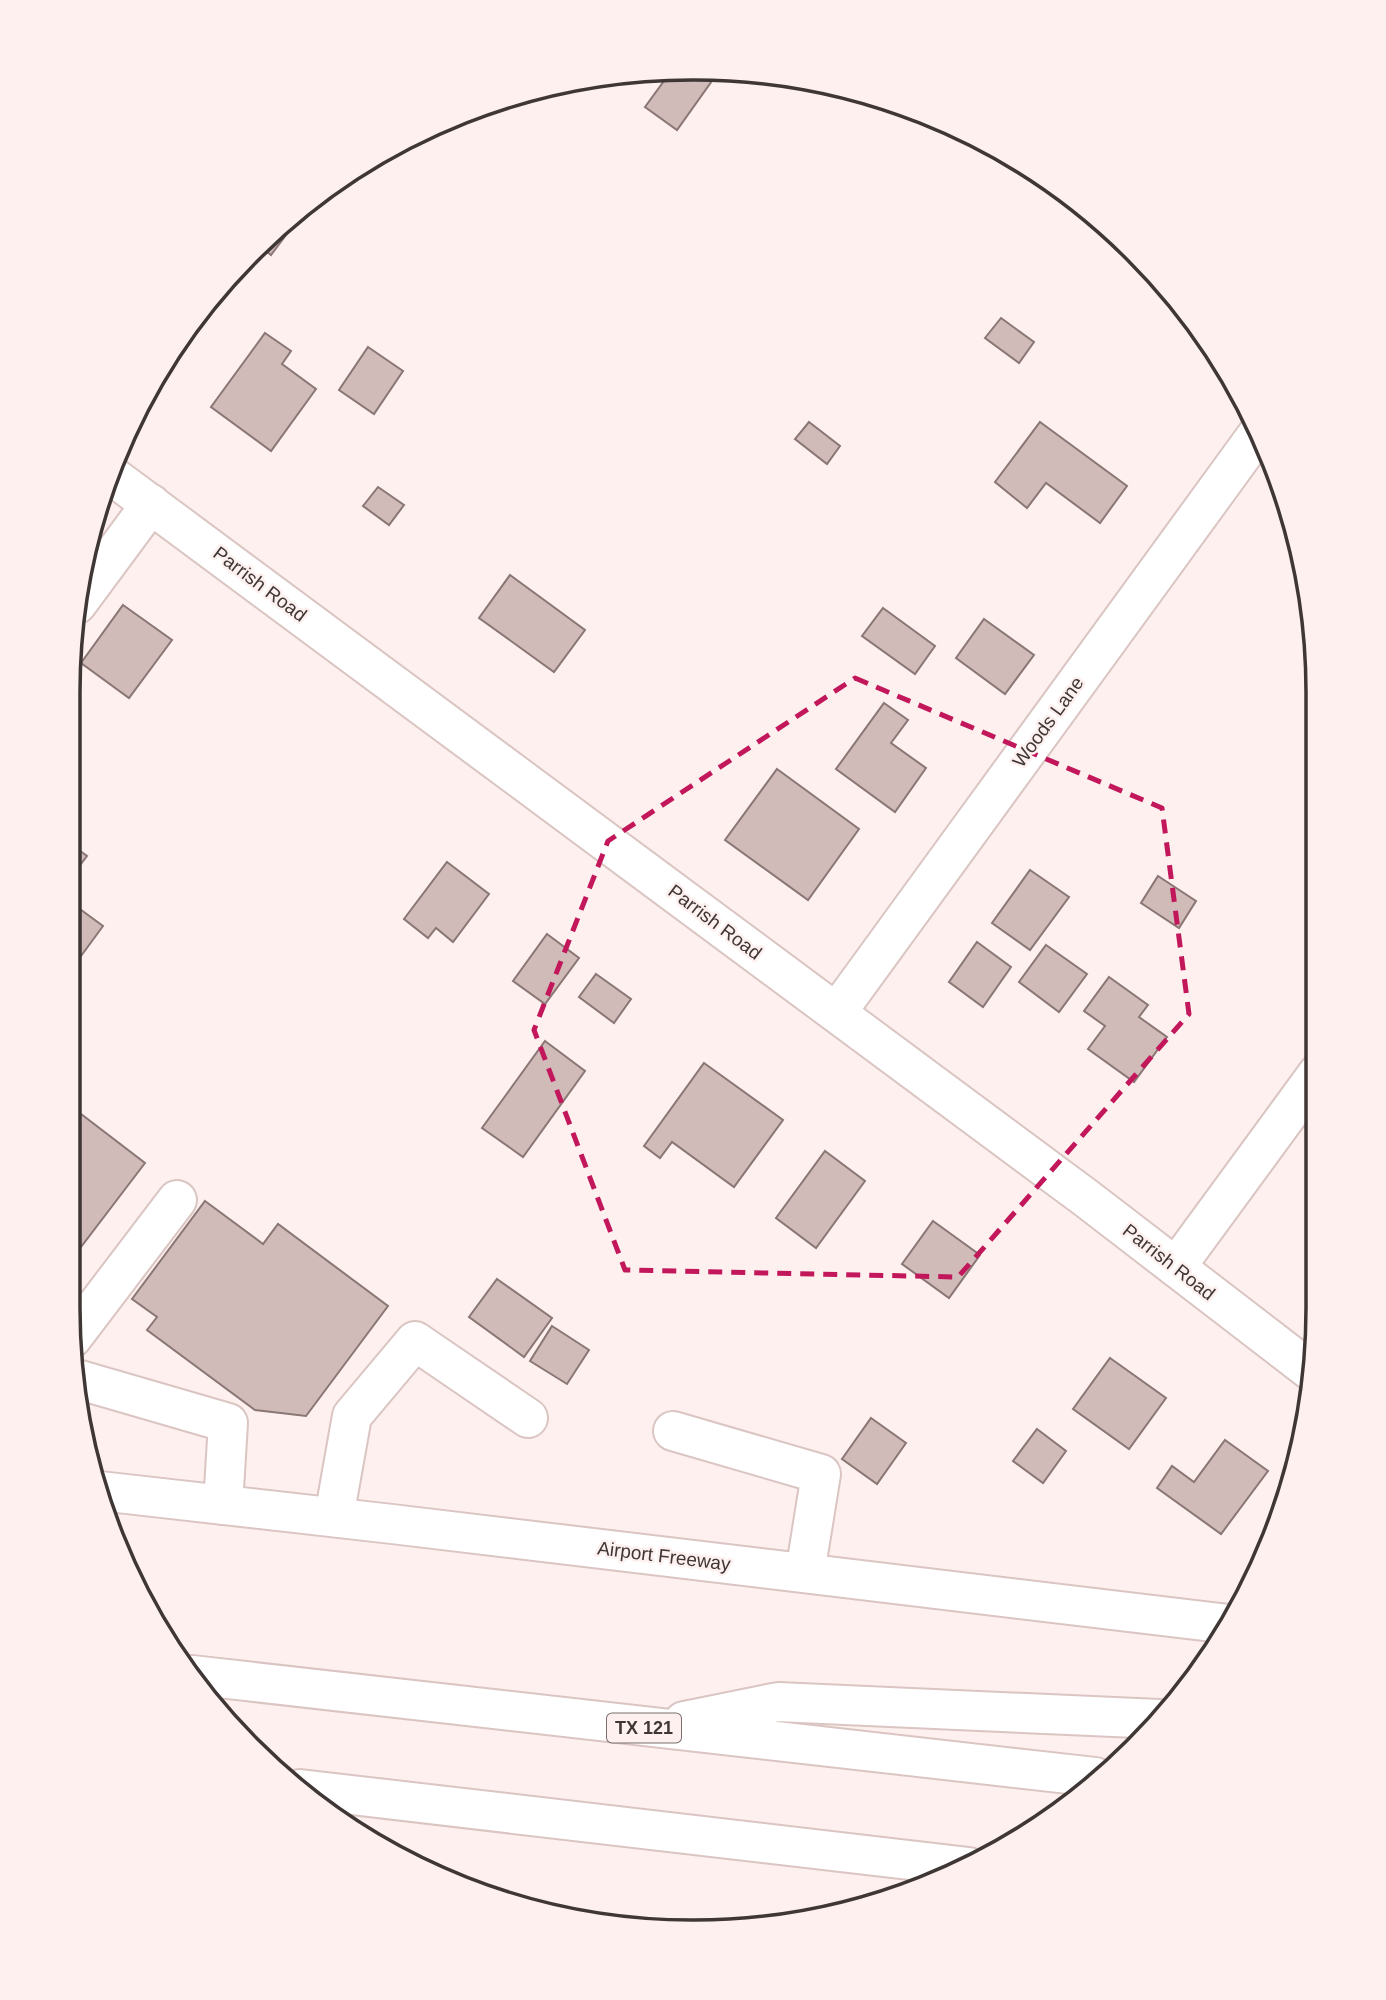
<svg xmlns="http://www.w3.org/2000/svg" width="1386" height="2000" font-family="Arial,sans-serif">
<rect width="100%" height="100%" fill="#fdf0ee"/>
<!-- building -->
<g fill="#d0bbb9" stroke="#8a7674" stroke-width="2">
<path d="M693,68l26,3 -42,59 -32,-23 27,-37z"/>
<path d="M282,226l7,5 -18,24 -13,-10z"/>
<path d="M1001,318l33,24 -15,21 -34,-25z"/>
<path d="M265,333l26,18 -9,13 34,25 -45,62 -60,-44z"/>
<path d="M368,347l35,24 -29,43 -35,-24z"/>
<path d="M809,422l31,24 -13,18 -32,-25z"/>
<path d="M1040,422l87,64 -27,37 -54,-40 -19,25 -32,-26z"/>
<path d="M378,487l26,18 -15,20 -26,-19z"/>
<path d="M510,575l75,55 -31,42 -75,-54z"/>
<path d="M123,605l49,35 -43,58 -48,-35z"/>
<path d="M883,608l52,38 -20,28 -53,-38z"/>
<path d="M984,619l50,36 -29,39 -49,-36z"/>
<path d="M884,703l24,17 -17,23 35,25 -31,44 -59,-43z"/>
<path d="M777,769l82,60 -51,71 -83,-60z"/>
<path d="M68,842l19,14 -19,25z"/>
<path d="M447,862l42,32 -36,48 -17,-14 -8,10 -24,-19z"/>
<path d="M1030,870l39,27 -39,53 -38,-27z"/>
<path d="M1158,876l38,25 -17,27 -38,-25z"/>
<path d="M73,904l30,22 -30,41 -5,-3v-53z"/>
<path d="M547,934l32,24 -34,46 -32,-23z"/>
<path d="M977,942l34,25 -28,40 -34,-25z"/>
<path d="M1046,945l41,29 -28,38 -40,-30z"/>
<path d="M596,974l35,25 -17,24 -35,-26z"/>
<path d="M1109,977l39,28 -9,12 28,20 -33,45 -46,-33 17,-23 -21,-15z"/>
<path d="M545,1041l40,30 -62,86 -41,-29z"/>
<path d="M704,1063l79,57 -49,67 -62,-45 -12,16 -16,-12z"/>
<path d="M68,1104l77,59 -77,101z"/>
<path d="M825,1151l40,30 -49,67 -40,-30z"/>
<path d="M205,1201l58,43 15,-20 110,82 -82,110 -51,-6 -108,-80 10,-13 -25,-18z"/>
<path d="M933,1221l47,34 -31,43 -47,-34z"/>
<path d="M497,1279l55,39 -28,39 -55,-40z"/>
<path d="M552,1326l37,24 -22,34 -37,-23z"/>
<path d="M1110,1358l56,40 -37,51 -56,-40z"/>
<path d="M871,1418l35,25 -29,41 -35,-25z"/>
<path d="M1037,1429l29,22 -23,32 -30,-22z"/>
<path d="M1225,1440l43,31 -47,63 -64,-46 15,-22 22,16z"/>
</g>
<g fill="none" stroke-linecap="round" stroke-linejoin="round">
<defs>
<g id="minor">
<path d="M115,478l971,720 225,173"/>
<path d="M77,604l74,-100"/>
<path d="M837,1012l422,-580"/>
<path d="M1176,1267l142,-194"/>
<path d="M72,1338l105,-138"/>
<path d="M79,1386l1,-6 148,43 -5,82"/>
<path d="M673,1431l148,43 -16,99"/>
<path d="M334,1517l18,-101 63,-75 113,77"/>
</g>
<path id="major" d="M100,1491l292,33 837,100"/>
<g id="highway">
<path d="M192,1675l903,102"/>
<path d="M684,1721l94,-19 381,17"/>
<path d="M300,1789l669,78"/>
</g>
</defs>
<!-- minor casing -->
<use href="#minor" stroke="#dac5c2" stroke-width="42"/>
<!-- major casing -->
<use href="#major" stroke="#dac5c2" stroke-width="42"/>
<!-- highway casing -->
<use href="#highway" stroke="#dac5c2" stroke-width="42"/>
<!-- minor -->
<use href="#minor" stroke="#fff" stroke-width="38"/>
<!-- major -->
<use href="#major" stroke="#fff" stroke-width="38"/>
<!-- highway -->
<use href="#highway" stroke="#fff" stroke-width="38"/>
</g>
<!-- marked area -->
<path fill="none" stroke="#c2185b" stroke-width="5" stroke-dasharray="14 9" stroke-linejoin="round" d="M855,678l307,130 27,206 -231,263 -333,-7 -91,-240 74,-189z"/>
<g text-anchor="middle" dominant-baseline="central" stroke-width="5" stroke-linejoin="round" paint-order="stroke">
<!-- shield labels -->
<rect fill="#fdf0ee" stroke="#786e6d" stroke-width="2" x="607" y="1713.5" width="74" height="29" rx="5"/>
<g font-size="18" font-weight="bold" fill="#3f3736">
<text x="644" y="1728">TX 121</text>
</g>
<!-- street labels -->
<g font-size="19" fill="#3f3736" stroke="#fdf0ee">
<text transform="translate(260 584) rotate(37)">Parrish Road</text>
<text transform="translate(1048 722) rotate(-54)">Woods Lane</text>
<text transform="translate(715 922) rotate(37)">Parrish Road</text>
<text transform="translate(1169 1262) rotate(38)">Parrish Road</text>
<text transform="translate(664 1556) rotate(7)">Airport Freeway</text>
</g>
</g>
<!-- crop -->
<path d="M0 0H1386V2000H0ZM692 80H694A612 612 0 0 1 1306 692V1308A612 612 0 0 1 694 1920H692A612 612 0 0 1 80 1308V692A612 612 0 0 1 692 80Z" fill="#fdf0ee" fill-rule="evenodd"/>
<path fill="none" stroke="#3f3736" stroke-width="3.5" d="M692 80H694A612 612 0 0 1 1306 692V1308A612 612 0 0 1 694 1920H692A612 612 0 0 1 80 1308V692A612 612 0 0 1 692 80Z"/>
</svg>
